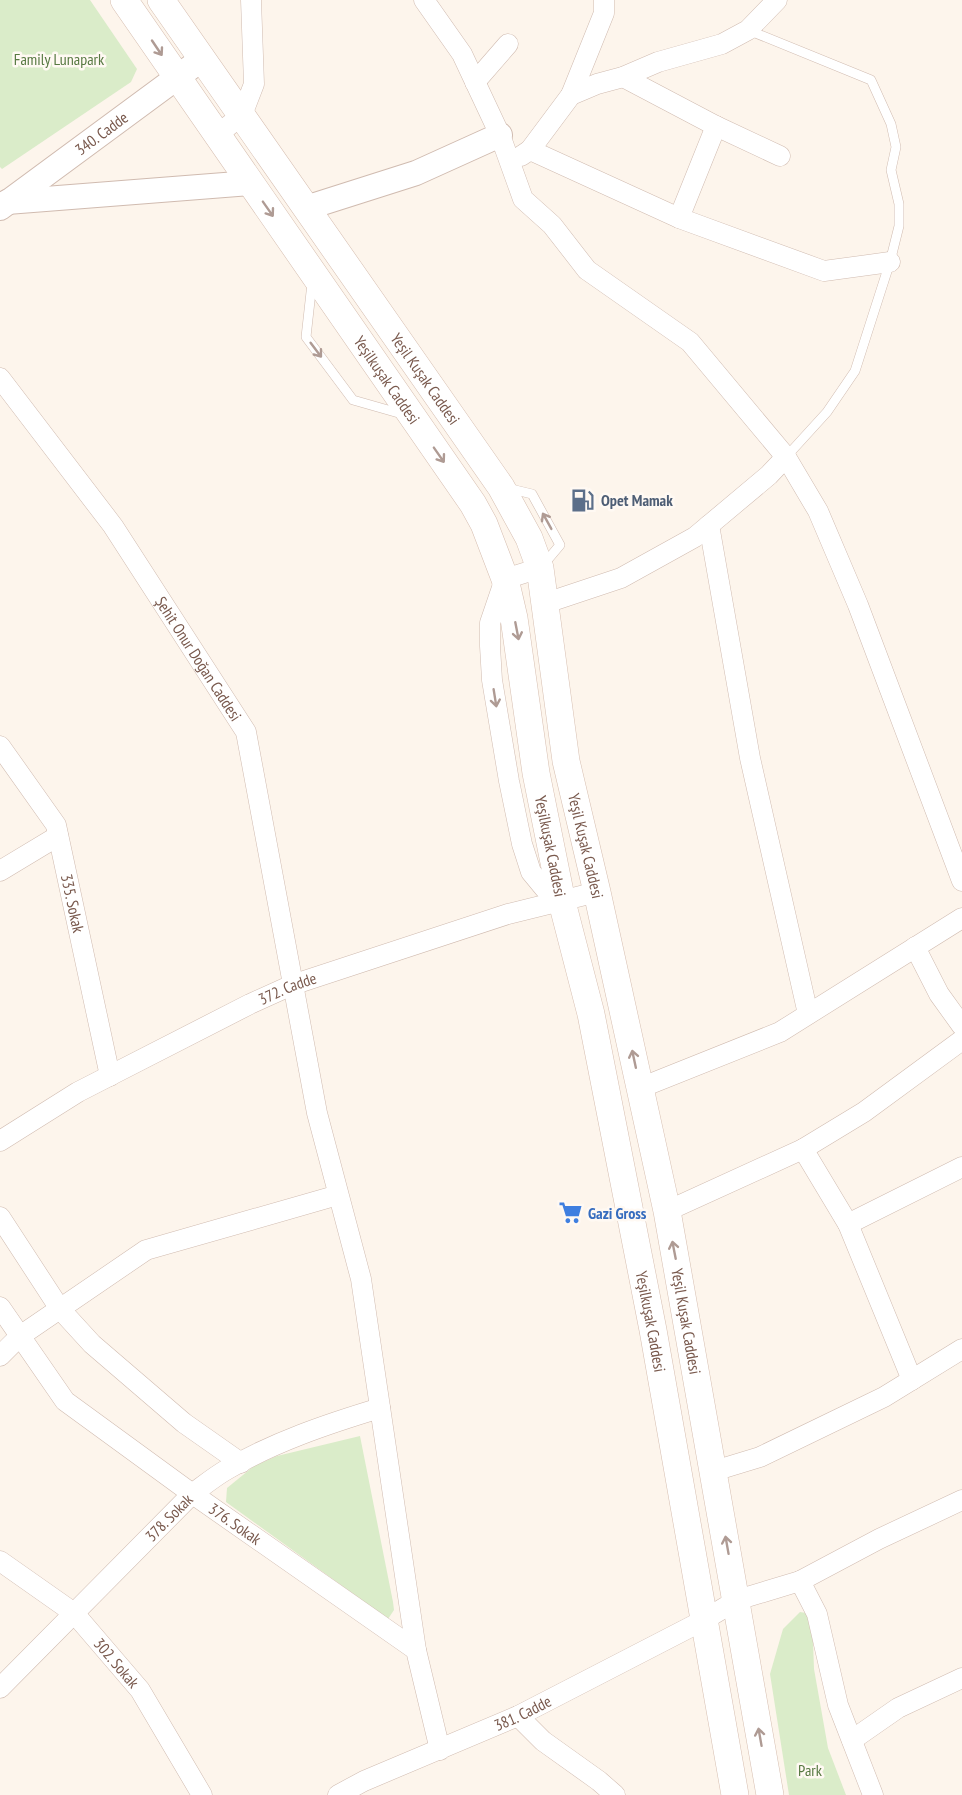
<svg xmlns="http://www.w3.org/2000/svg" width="962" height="1795" font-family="'PT Sans Narrow',sans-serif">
<rect width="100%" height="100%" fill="#fdf5ec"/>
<!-- green -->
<g fill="#daecc9">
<path d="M0,0h90l47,69 -6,13 -129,87 -2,-2z"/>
<path d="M360,1436l33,166 1,8 -6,9 -162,-117 1,-14 27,-22 23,-10z"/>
<path d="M800,1612l12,2 2,55 14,79 18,47h-57l-19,-121 13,-45z"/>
</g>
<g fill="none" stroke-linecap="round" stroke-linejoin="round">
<defs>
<g id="service">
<path d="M748,30l123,50 20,44 5,23 -5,23 8,34v22l-9,36 -35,109 -28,41 -41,45"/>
<path d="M312,283l-6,54 47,63 49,14"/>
<path d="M507,488l25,6 28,51 -16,19"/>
</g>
<g id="minor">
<path d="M424,0l38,54 38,81 23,64 29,26 35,45 103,72 96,115 32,54 40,94 104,276"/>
<path d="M623,77l93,49 64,30"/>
<path d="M475,82l33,-38"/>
<path d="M571,95l33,-82v-13"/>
<path d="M217,135l25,-20 12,-31 -3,-84"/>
<path d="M530,150l149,68 145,53 66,-9"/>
<path d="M521,156l9,-6 41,-55 26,-11 26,-7 35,-15 64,-18 26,-14 29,-30"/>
<path d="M679,218l37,-92"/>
<path id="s1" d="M0,378l113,148 133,206 71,381 44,166 55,371"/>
<path d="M709,525l41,233 58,256"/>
<path d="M540,568l-35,11 -15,44v23l2,34 17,101 13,63 9,28 14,17 17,13"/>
<path d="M546,603l75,-25 74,-41 74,-62 17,-18"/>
<path id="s2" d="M0,746l56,79 54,251"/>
<path d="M0,871l58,-35"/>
<path d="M915,947l24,47 23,32"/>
<path d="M640,1088l140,-56 182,-114"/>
<path id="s3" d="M0,1141l78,-49 172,-88 42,-19 216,-71 89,-22"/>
<path d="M803,1149l45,75 64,156"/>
<path d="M667,1211l136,-62 61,-37 98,-72"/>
<path d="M0,1217l60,92 32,35 92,79 57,40"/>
<path d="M848,1224l114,-57"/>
<path id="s4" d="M0,1307l65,94 122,89 229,160 24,100"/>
<path d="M0,1356l20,-20 126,-86 192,-55"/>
<path d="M714,1471l46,-14 124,-60 78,-48"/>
<path id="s5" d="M0,1561l74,52 66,77 62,105"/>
<path d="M800,1581l17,33 21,91 35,90"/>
<path id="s6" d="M0,1688l192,-194c11,-8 22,-17 34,-24 48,-28 101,-46 154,-62"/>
<path d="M518,1716l25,25 56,40 16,14"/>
<path d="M852,1740l46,-32 64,-30"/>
<path id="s7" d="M338,1795l26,-14 154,-65 186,-96 33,-20 63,-19 79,-42 83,-39"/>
</g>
<g id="tertiary">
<path d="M7,202l243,-19"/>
<path id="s8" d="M0,208l202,-149"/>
<path d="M306,208l110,-35 84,-38"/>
</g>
<g id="secondary">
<path id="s9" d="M124,0l349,504 11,20 21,55 9,39 22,155 26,129 29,112 62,316 82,465"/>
<path id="s10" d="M161,0l340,487 28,51 11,30 26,193 31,131 70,319 103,584"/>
</g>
</defs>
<!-- service casing -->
<use href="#service" stroke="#d0bbb0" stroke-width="10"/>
<!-- minor casing -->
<use href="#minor" stroke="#d0bbb0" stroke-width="21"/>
<!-- tertiary casing -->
<use href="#tertiary" stroke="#d0bbb0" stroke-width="26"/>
<!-- secondary casing -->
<use href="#secondary" stroke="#d6beb0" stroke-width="28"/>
<!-- service -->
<use href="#service" stroke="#fff" stroke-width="9"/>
<!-- minor -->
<use href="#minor" stroke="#fff" stroke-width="20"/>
<!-- tertiary -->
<use href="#tertiary" stroke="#fff" stroke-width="24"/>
<!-- secondary -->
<use href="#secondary" stroke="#fff" stroke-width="27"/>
</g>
<!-- one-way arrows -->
<defs><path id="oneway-shaft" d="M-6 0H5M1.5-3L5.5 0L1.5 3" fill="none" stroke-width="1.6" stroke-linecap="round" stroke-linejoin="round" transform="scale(1.5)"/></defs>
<g stroke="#af9b94">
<use href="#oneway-shaft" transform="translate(157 48) rotate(56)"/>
<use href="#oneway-shaft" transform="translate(268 209) rotate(55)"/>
<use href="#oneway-shaft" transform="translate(316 350) rotate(53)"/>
<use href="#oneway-shaft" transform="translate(439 455) rotate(55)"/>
<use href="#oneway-shaft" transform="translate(547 521) rotate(-119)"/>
<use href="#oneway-shaft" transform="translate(517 631) rotate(79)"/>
<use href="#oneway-shaft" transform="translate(495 698) rotate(81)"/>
<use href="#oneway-shaft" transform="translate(634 1059) rotate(-102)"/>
<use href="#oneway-shaft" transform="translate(674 1250) rotate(-101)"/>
<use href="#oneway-shaft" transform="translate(727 1545) rotate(-100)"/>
<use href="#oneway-shaft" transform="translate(760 1737) rotate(-100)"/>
</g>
<!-- icons -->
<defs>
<symbol id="fuel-bare" viewBox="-9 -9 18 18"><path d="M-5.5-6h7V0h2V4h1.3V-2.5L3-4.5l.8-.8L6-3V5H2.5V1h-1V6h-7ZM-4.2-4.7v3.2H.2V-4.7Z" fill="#5c6f8a" stroke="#fff9f3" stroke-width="2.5" paint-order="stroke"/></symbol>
<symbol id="supermarket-bare" viewBox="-9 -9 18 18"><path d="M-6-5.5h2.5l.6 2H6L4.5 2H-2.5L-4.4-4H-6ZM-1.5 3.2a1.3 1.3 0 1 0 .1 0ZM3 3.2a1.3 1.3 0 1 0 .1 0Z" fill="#3f7fe0" stroke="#fff9f3" stroke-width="2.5" paint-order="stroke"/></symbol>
</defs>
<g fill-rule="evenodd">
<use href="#fuel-bare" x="566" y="484" width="33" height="33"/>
<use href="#supermarket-bare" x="554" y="1196" width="33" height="33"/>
</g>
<g text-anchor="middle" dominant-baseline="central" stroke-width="5" stroke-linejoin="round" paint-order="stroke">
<!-- park labels -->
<g font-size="16" fill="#577942" stroke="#fff9f3">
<text x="59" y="59">Family Lunapark</text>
<text x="810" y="1770">Park</text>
</g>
<!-- street labels -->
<g font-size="16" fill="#79594d" stroke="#fff9f3">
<text stroke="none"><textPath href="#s8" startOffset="126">340. Cadde</textPath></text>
<text stroke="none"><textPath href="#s10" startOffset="462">Yeşil Kuşak Caddesi</textPath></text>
<text stroke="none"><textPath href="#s9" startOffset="462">Yeşilkuşak Caddesi</textPath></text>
<text stroke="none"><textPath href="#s1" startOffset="344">Şehit Onur Doğan Caddesi</textPath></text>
<text stroke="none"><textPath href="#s9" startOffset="966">Yeşilkuşak Caddesi</textPath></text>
<text stroke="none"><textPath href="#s10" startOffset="966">Yeşil Kuşak Caddesi</textPath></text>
<text stroke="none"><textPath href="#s2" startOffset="177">335. Sokak</textPath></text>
<text stroke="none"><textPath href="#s3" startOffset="326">372. Cadde</textPath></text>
<text stroke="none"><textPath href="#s9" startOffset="1452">Yeşilkuşak Caddesi</textPath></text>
<text stroke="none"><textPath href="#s10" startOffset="1452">Yeşil Kuşak Caddesi</textPath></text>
<text stroke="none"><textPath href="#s6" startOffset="240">378. Sokak</textPath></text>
<text stroke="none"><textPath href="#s4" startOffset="324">376. Sokak</textPath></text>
<text stroke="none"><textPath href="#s5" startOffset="156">302. Sokak</textPath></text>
<text stroke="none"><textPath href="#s7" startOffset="202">381. Cadde</textPath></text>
</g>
<!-- service labels -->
<g font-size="16" font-weight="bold" fill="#4e5e75" stroke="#fff9f3" text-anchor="start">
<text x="601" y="500">Opet Mamak</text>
</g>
<!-- shop labels -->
<g font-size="16" font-weight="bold" fill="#366cbe" stroke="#fff9f3" text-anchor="start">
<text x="588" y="1213">Gazi Gross</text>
</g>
</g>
</svg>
